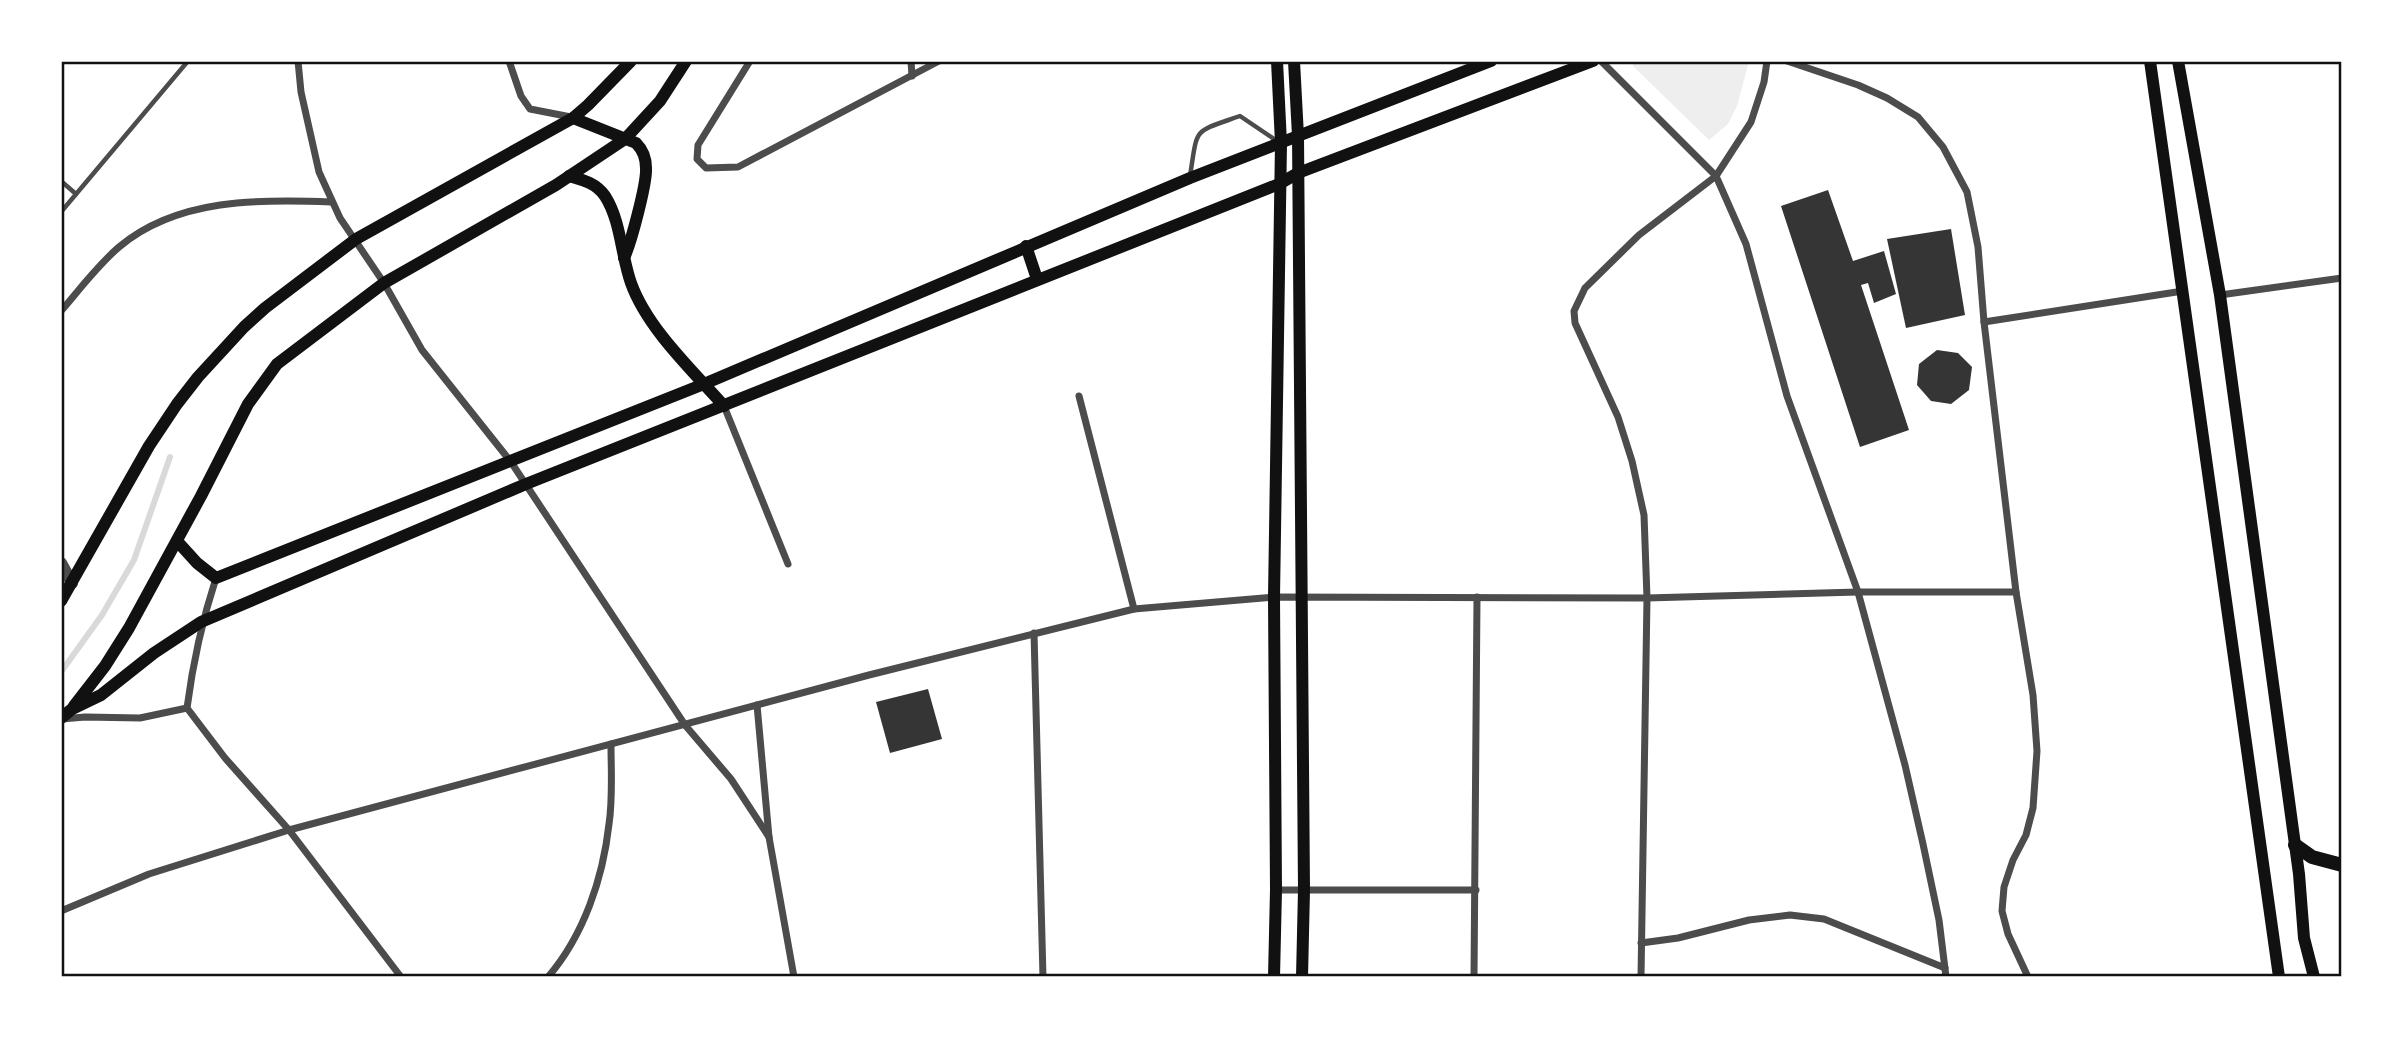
<svg xmlns="http://www.w3.org/2000/svg" width="2403" height="1038" font-family="'PT Sans',sans-serif">
<rect width="100%" height="100%" fill="#fff"/>
<!-- green -->
<path fill="#eee" d="M1633,61h116l-12,45 -9,18 -19,16 -76,-74z"/>
<g fill="none" stroke-linecap="round" stroke-linejoin="round">
<!-- stream -->
<path stroke="#d9d9d9" stroke-width="6" d="M61,672l41,-57 32,-55 36,-103"/>
</g>
<!-- building -->
<g fill="#353535">
<path d="M1828,190l25,71 31,-10 12,43 -22,9 -6,-20 -7,2 48,145 -49,17 -79,-241z"/>
<path d="M1951,229l14,86 -59,13 -19,-89z"/>
<path d="M1937,350l21,3 14,14 -3,23 -18,14 -20,-3 -14,-16 2,-21z"/>
<path d="M928,689l14,50 -52,14 -14,-51z"/>
</g>
<g fill="none" stroke-linecap="round" stroke-linejoin="round">
<!-- service -->
<g stroke="#4c4c4c" stroke-width="4.5">
<path d="M1190,176c8,-50 2,-43 50,-60l37,25"/>
<path d="M61,181l15,13"/>
<path d="M61,212l127,-151"/>
</g>
<!-- minor -->
<g stroke="#4c4c4c" stroke-width="7">
<path d="M298,61l3,31 18,80 21,46 44,65 38,67 89,112 174,263 46,54 38,58"/>
<path d="M509,61l12,35 9,13 41,8"/>
<path d="M750,61l-52,84 -1,14 9,9 32,-1 201,-106"/>
<path d="M911,61l1,15"/>
<path d="M1601,61l115,115 30,68 41,152 71,196 47,173 18,79 16,76 7,57"/>
<path d="M1787,61l71,24 29,13 31,19 25,30 24,45 11,55 6,75 32,270 17,103 4,56 -4,57 -7,27 -13,25 -9,27 -2,24 6,23 20,43"/>
<path d="M2220,295l122,-17"/>
<path d="M61,311c19,-22 36,-45 58,-64 58,-49 141,-48 212,-45"/>
<path d="M1984,322l199,-31"/>
<path d="M1079,396l55,213"/>
<path d="M724,406l64,158"/>
<path d="M216,578c-14,43 -23,84 -29,130l38,50 64,72 112,147"/>
<path d="M1034,633l9,344"/>
<path d="M757,705l12,132 25,140"/>
<path d="M62,719l23,-2 55,1 47,-10"/>
<path d="M1276,890h200"/>
<path d="M61,911l88,-37 140,-44 580,-155 265,-66 140,-12 373,1 211,-6h158"/>
<path d="M1641,943l37,-5 71,-18 41,-5 34,4 121,49"/>
<path d="M548,977c36,-42 55,-99 61,-153 4,-26 2,-54 2,-80"/>
<path d="M1474,977l3,-380"/>
<path d="M1641,977l6,-379 -3,-83 -12,-54 -14,-44 -43,-94 -1,-12 11,-23 54,-53 77,-59 35,-54 13,-40 3,-21"/>
</g>
<!-- tertiary -->
<path stroke="#4c4c4c" stroke-width="12" d="M61,563l11,20"/>
<!-- secondary -->
<g stroke="#111" stroke-width="12">
<path d="M1294,61l4,75 6,754 -2,87"/>
<path d="M2150,61l129,916"/>
<path d="M2178,61l42,234 79,579 5,64 10,39"/>
<path d="M573,118l63,25c7,7 10,14 10,25 1,15 -15,75 -22,90"/>
<path d="M569,176c14,4 27,7 36,20 16,25 16,59 26,87 16,45 61,87 93,123"/>
<path d="M1026,246l11,33"/>
<path d="M177,541l20,22 19,15 488,-194 486,-206 301,-117"/>
<path d="M61,601l88,-155 28,-42 21,-27 46,-50 21,-19 91,-69 217,-121 15,-13 43,-44"/>
<path d="M74,706l31,-40 24,-38 72,-132 47,-92 29,-40 107,-81 172,-98 69,-46 35,-38 26,-40"/>
<path d="M61,718l11,-9 29,-14 53,-42 47,-31 325,-138 753,-300 19,-11 295,-112"/>
<path d="M1274,977l2,-87 -2,-293 7,-454 -4,-82"/>
</g>
<!-- primary -->
<path stroke="#111" stroke-width="14" d="M2295,845l17,12 30,8"/>
</g>
<!-- border -->
<rect width="2403" height="1038" fill="none" stroke="#ffffff" stroke-width="126"/>
<rect x="63" y="63" width="2277" height="912" fill="none" stroke="#111" stroke-width="2.5"/>
</svg>
